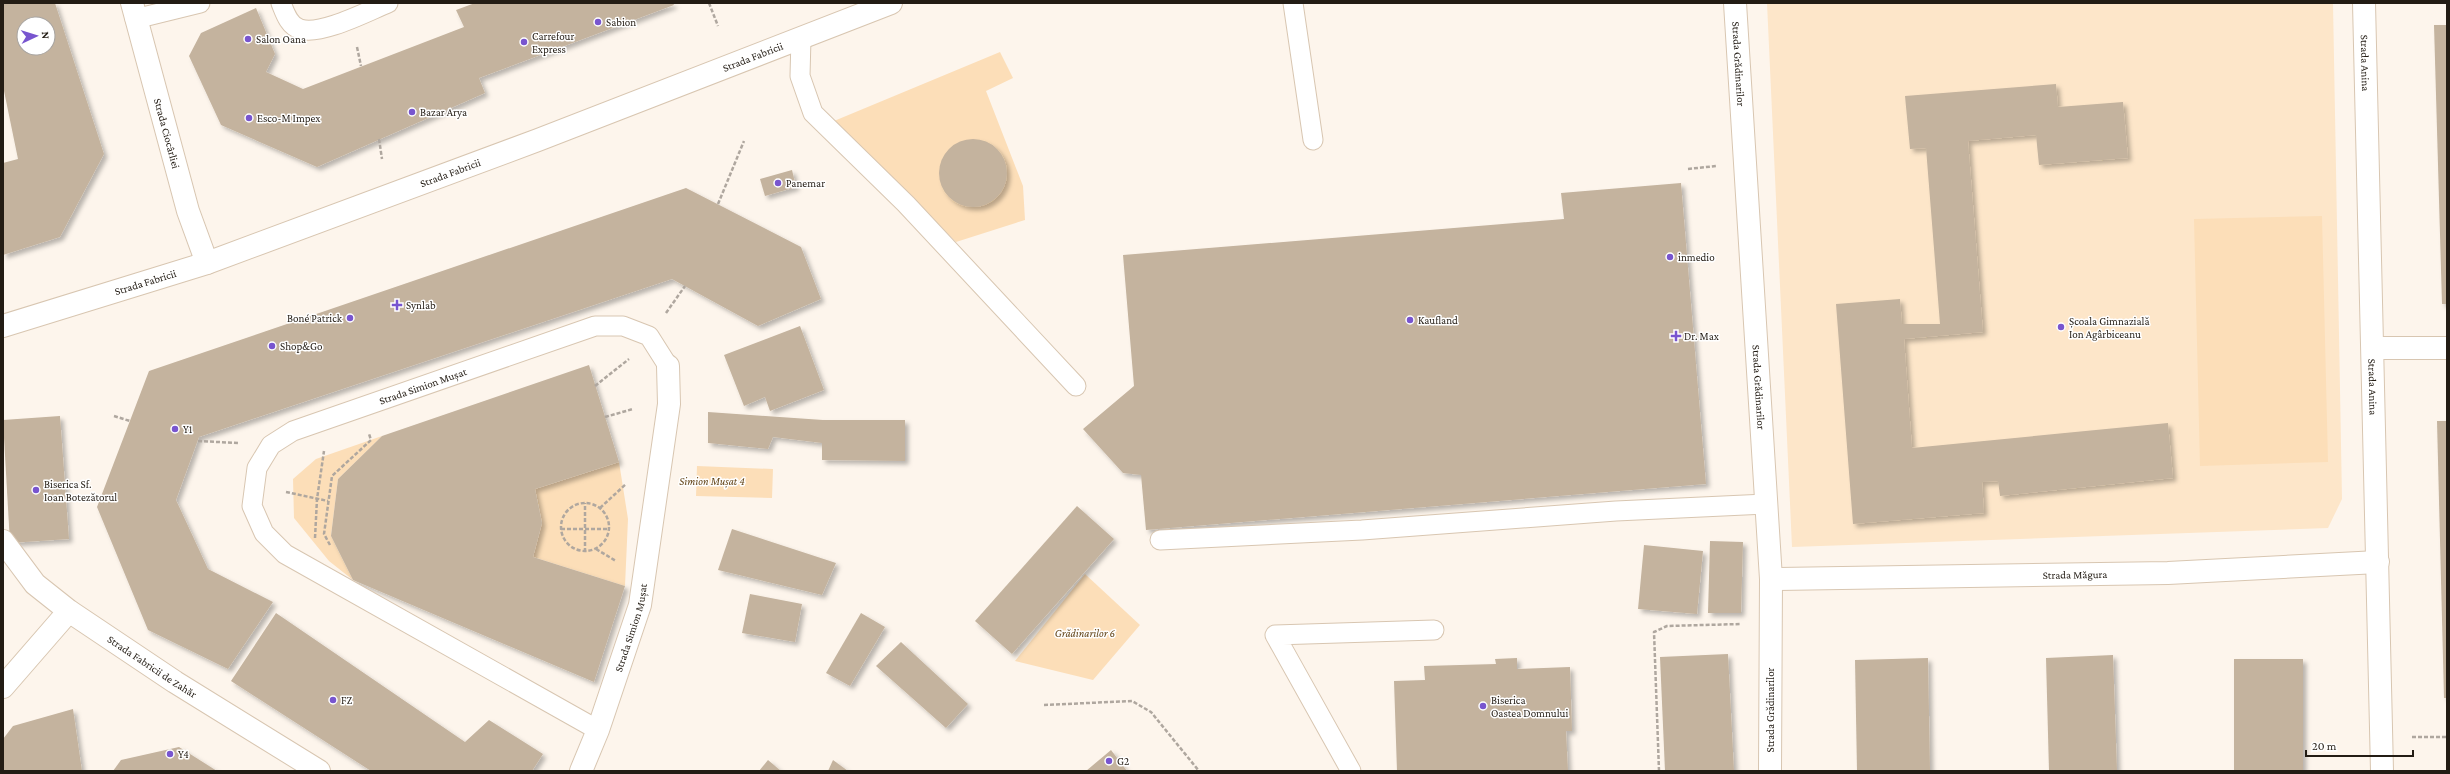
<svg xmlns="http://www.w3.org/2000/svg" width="2450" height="774" font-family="'Crimson Pro',serif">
<defs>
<filter id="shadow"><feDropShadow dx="3.5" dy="3.5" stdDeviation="2" flood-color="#0004"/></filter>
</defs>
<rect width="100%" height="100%" fill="#fdf5ec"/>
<!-- built -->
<path fill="#fde6c9" d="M1767,3h566l9,496 -14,29 -536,19z"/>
<!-- green -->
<g fill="#fcdeb8">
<path d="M1000,52l13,26 -27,13 37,95 2,34 -69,22 -122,-121z"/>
<path d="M2322,216l6,246 -128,4 -6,-247z"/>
<path d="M382,436l-44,43 -7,57 22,44 -24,-19 -35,-43 -1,-39 23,-20z"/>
<path d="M619,462l9,57 -3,67 -92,-29 9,-34 -7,-34z"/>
<path d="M697,466l76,3 -1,29 -76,-2z"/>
<path d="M1085,574l55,51 -47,55 -78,-19z"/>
</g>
<!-- building -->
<g fill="#c4b39e" fill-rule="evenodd" filter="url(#shadow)">
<path d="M3,3h52l49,151 -44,83 -57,18v-92l15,-4 -15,-73zM24,24h24v24h-24z"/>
<path d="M475,3h198l1,2 -195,73 6,15 -168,74 -96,-42 -32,-69 12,-23 55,-25 19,46 -9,18 37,17 161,-62 -8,-17z"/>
<path d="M2434,25h13v279h-5z"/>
<path d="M2056,84l2,23 65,-5 5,56 -89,7 -3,-30 -68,6 15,191 -79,7 8,109 256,-25 5,55 -173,18 -2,-15 -16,1 2,31 -131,11 -17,-220 64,-5 2,25h38l-14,-176 -16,1 -5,-53z"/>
<circle cx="973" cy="173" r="34"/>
<path d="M792,170l4,17 -31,9 -5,-17z"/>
<path d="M1681,183l25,301 -560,46 -5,-55 -18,-2 -40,-44 51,-43 -11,-131 441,-36 -3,-26z"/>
<path d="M686,188l115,59 20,52 -63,27 -86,-47 -473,158 -23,63 32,69 65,33 -45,67 -80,-39 -51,-123 52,-136z"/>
<path d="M800,326l24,64 -54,21 -5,-14 -21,9 -20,-51z"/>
<path d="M589,365l30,97 -84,27 7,34 -9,34 92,29 -31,96 -241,-102 -22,-44 7,-57 44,-43z"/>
<path d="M708,412l115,8h82v41l-83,-1v-17l-49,-6 -5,12 -60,-6z"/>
<path d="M60,416l9,123 -59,4 -7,-123z"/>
<path d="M2437,421h10v277h-3z"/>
<path d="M1077,506l37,33 -102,115 -37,-33z"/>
<path d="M732,529l104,34 -14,32 -104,-25z"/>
<path d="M1710,541l33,1 -2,71h-33z"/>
<path d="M1644,545l59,6 -6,63 -59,-5z"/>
<path d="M750,594l52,10 -7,38 -53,-9z"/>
<path d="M276,613l189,129 24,-22 54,34 -11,17h-161l-140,-90z"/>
<path d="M861,613l24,14 -35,59 -24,-13z"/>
<path d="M901,642l67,62 -22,24 -70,-62z"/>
<path d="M1728,654l6,117h-69l-5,-114z"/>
<path d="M2113,655l4,116h-68l-3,-113z"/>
<path d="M1517,658v11l53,-2 2,64h-6l2,40h-171l-3,-90 31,-1 -1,-14 72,-2 -1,-5z"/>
<path d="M1928,658l2,113h-73l-2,-111z"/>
<rect x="2234" y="659" width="69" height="112"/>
<path d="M73,709l9,62h-79v-32l10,-13z"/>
<path d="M179,747l38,24h-104l8,-11z"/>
<path d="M1111,750l16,21h-41z"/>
<path d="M768,760l13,11h-22z"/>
<path d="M833,760l15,11h-20z"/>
</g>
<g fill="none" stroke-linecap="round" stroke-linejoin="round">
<defs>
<g id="service">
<path d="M281,3c4,10 8,23 19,26 21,7 68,-18 88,-26"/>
<path d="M1293,3l20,137"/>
<path d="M135,19l65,-16"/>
<path d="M801,38l-1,38 13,37 93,91 170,182"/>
<path d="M1160,540l202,-10 254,-19 150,-7"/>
<path id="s1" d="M598,730l-313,-176 -21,-21 -12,-27 5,-38 14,-23 22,-14 302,-105h28l26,10 19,30"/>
<path d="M1351,771l-76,-136 159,-5"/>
</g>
<g id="minor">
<path id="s2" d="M132,3l56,208 19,52"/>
<path id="s3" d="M1735,3l36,576 -1,192"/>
<path id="s4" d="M2364,3l18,768"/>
<path d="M2373,348h74"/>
<path id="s5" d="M1771,579l397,-6 210,-11"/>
<path d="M3,687l66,-76"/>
<path id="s6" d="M581,771l17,-41 42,-125 29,-201 -1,-38"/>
</g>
<g id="tertiary">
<path id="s7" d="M3,541l32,43 34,27 106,71 144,89"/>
</g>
<g id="secondary">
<path id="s8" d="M3,326l204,-63 331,-123 353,-137"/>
</g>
</defs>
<!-- service casing -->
<use href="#service" stroke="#d8c6b1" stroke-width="21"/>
<!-- minor casing -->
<use href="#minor" stroke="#d8c6b1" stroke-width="24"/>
<!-- tertiary casing -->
<use href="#tertiary" stroke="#d8c6b1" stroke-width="24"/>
<!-- secondary casing -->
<use href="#secondary" stroke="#d8c6b1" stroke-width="24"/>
<!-- path -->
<g stroke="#afa79f" stroke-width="2.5" stroke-dasharray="4 2" stroke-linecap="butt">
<path d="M709,3l9,23"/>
<path d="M357,47l4,19"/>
<path d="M379,139l3,20"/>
<path d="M1688,169l28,-3"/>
<path d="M718,204l26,-63"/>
<path d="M666,313l19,-27"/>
<path d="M595,386l34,-27"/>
<path d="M114,416l16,5"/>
<path d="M605,417l28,-8"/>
<path d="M198,441l40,2"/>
<path d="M286,492l42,9"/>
<circle cx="585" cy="527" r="24"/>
<path d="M600,508l26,-24"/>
<path d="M561,529h48"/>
<path d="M315,538l2,-39 7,-48"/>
<path d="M330,545l-6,-11 8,-58 39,-36 -2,-6"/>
<path d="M596,549l20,12"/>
<path d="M585,552v-49"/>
<path d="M1044,705l88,-4 19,11 48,59"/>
<path d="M2412,737h35"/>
<path d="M1659,771l-5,-139 13,-6 74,-2"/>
</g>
<!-- service -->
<use href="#service" stroke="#fff" stroke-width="19"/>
<!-- minor -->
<use href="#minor" stroke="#fff" stroke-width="22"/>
<!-- tertiary -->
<use href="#tertiary" stroke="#fff" stroke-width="22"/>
<!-- secondary -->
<use href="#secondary" stroke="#fff" stroke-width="22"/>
</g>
<!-- markers -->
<g fill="#7855cf" stroke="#fff" stroke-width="1.5">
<circle cx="598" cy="22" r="4"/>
<circle cx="248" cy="39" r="4"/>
<circle cx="524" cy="42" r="4"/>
<circle cx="412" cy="112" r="4"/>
<circle cx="249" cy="118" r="4"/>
<circle cx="778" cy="183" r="4"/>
<circle cx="1670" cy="257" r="4"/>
<path d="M395 299h4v4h4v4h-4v4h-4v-4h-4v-4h4z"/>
<circle cx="350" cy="318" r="4"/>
<circle cx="1410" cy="320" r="4"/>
<circle cx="2061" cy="327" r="4"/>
<path d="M1674 330h4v4h4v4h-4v4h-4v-4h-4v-4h4z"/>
<circle cx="272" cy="346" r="4"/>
<circle cx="175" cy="429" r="4"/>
<circle cx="36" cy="490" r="4"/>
<circle cx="333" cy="700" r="4"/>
<circle cx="1483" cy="706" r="4"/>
<circle cx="170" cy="754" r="4"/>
<circle cx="1109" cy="761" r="4"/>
</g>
<g text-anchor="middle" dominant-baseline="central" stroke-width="3" stroke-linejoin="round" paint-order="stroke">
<!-- poi labels -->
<g font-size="11" fill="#231c14" stroke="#fff" text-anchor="start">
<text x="606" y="22">Sabion</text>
<text x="532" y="36">Carrefour<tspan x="532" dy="13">Express</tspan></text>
<text x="256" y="39">Salon Oana</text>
<text x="420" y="112">Bazar Arya</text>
<text x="257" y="118">Esco-M Impex</text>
<text x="786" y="183">Panemar</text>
<text x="1678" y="257">inmedio</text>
<text x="406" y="305">Synlab</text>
<text x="342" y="318" text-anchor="end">Boné Patrick</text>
<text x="1418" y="320">Kaufland</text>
<text x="2069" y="321">Școala Gimnazială<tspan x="2069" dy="13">Ion Agârbiceanu</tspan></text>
<text x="1684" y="336">Dr. Max</text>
<text x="280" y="346">Shop&amp;Go</text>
<text x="183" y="429">Y1</text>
<text x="44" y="484">Biserica Sf.<tspan x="44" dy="13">Ioan Botezătorul</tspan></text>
<text x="341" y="700">FZ</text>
<text x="1491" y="700">Biserica<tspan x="1491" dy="13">Oastea Domnului</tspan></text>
<text x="178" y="754">Y4</text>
<text x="1117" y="761">G2</text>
</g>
<!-- street labels -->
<g font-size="11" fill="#231c14" stroke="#fff">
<text stroke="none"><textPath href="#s8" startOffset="797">Strada Fabricii</textPath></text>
<text stroke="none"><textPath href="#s3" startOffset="61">Strada Grădinarilor</textPath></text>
<text stroke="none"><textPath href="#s4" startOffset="60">Strada Anina</textPath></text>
<text stroke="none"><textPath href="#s2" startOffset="135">Strada Ciocârliei</textPath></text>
<text stroke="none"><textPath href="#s8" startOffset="473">Strada Fabricii</textPath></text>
<text stroke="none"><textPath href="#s8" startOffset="149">Strada Fabricii</textPath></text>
<text stroke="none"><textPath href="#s1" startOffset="647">Strada Simion Mușat</textPath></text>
<text stroke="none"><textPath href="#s3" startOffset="385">Strada Grădinarilor</textPath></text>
<text stroke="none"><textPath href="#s4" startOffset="384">Strada Anina</textPath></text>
<text stroke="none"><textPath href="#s5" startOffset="304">Strada Măgura</textPath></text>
<text stroke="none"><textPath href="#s6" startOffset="152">Strada Simion Mușat</textPath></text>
<text stroke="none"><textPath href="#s7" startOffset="197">Strada Fabricii de Zahăr</textPath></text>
<text transform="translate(1770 710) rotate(-90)">Strada Grădinarilor</text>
</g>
<!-- park labels -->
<g font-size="11" font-style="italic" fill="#634417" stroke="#fff">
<text x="712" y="481">Simion Mușat 4</text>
<text x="1085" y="633">Grădinarilor 6</text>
</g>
</g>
<!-- border -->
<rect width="2450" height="774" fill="none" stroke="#231c14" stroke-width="8"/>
<!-- north arrow -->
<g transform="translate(36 36) rotate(86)"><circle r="19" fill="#ffffff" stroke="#a7a4a1"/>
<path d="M0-3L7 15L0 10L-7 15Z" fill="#7855cf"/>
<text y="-6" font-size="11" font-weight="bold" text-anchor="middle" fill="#231c14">N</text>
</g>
<!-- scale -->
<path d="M2306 750v6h107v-6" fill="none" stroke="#231c14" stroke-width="2"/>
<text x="2312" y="750" font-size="12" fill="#231c14" stroke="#ffffff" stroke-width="3" paint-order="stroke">20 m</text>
</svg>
